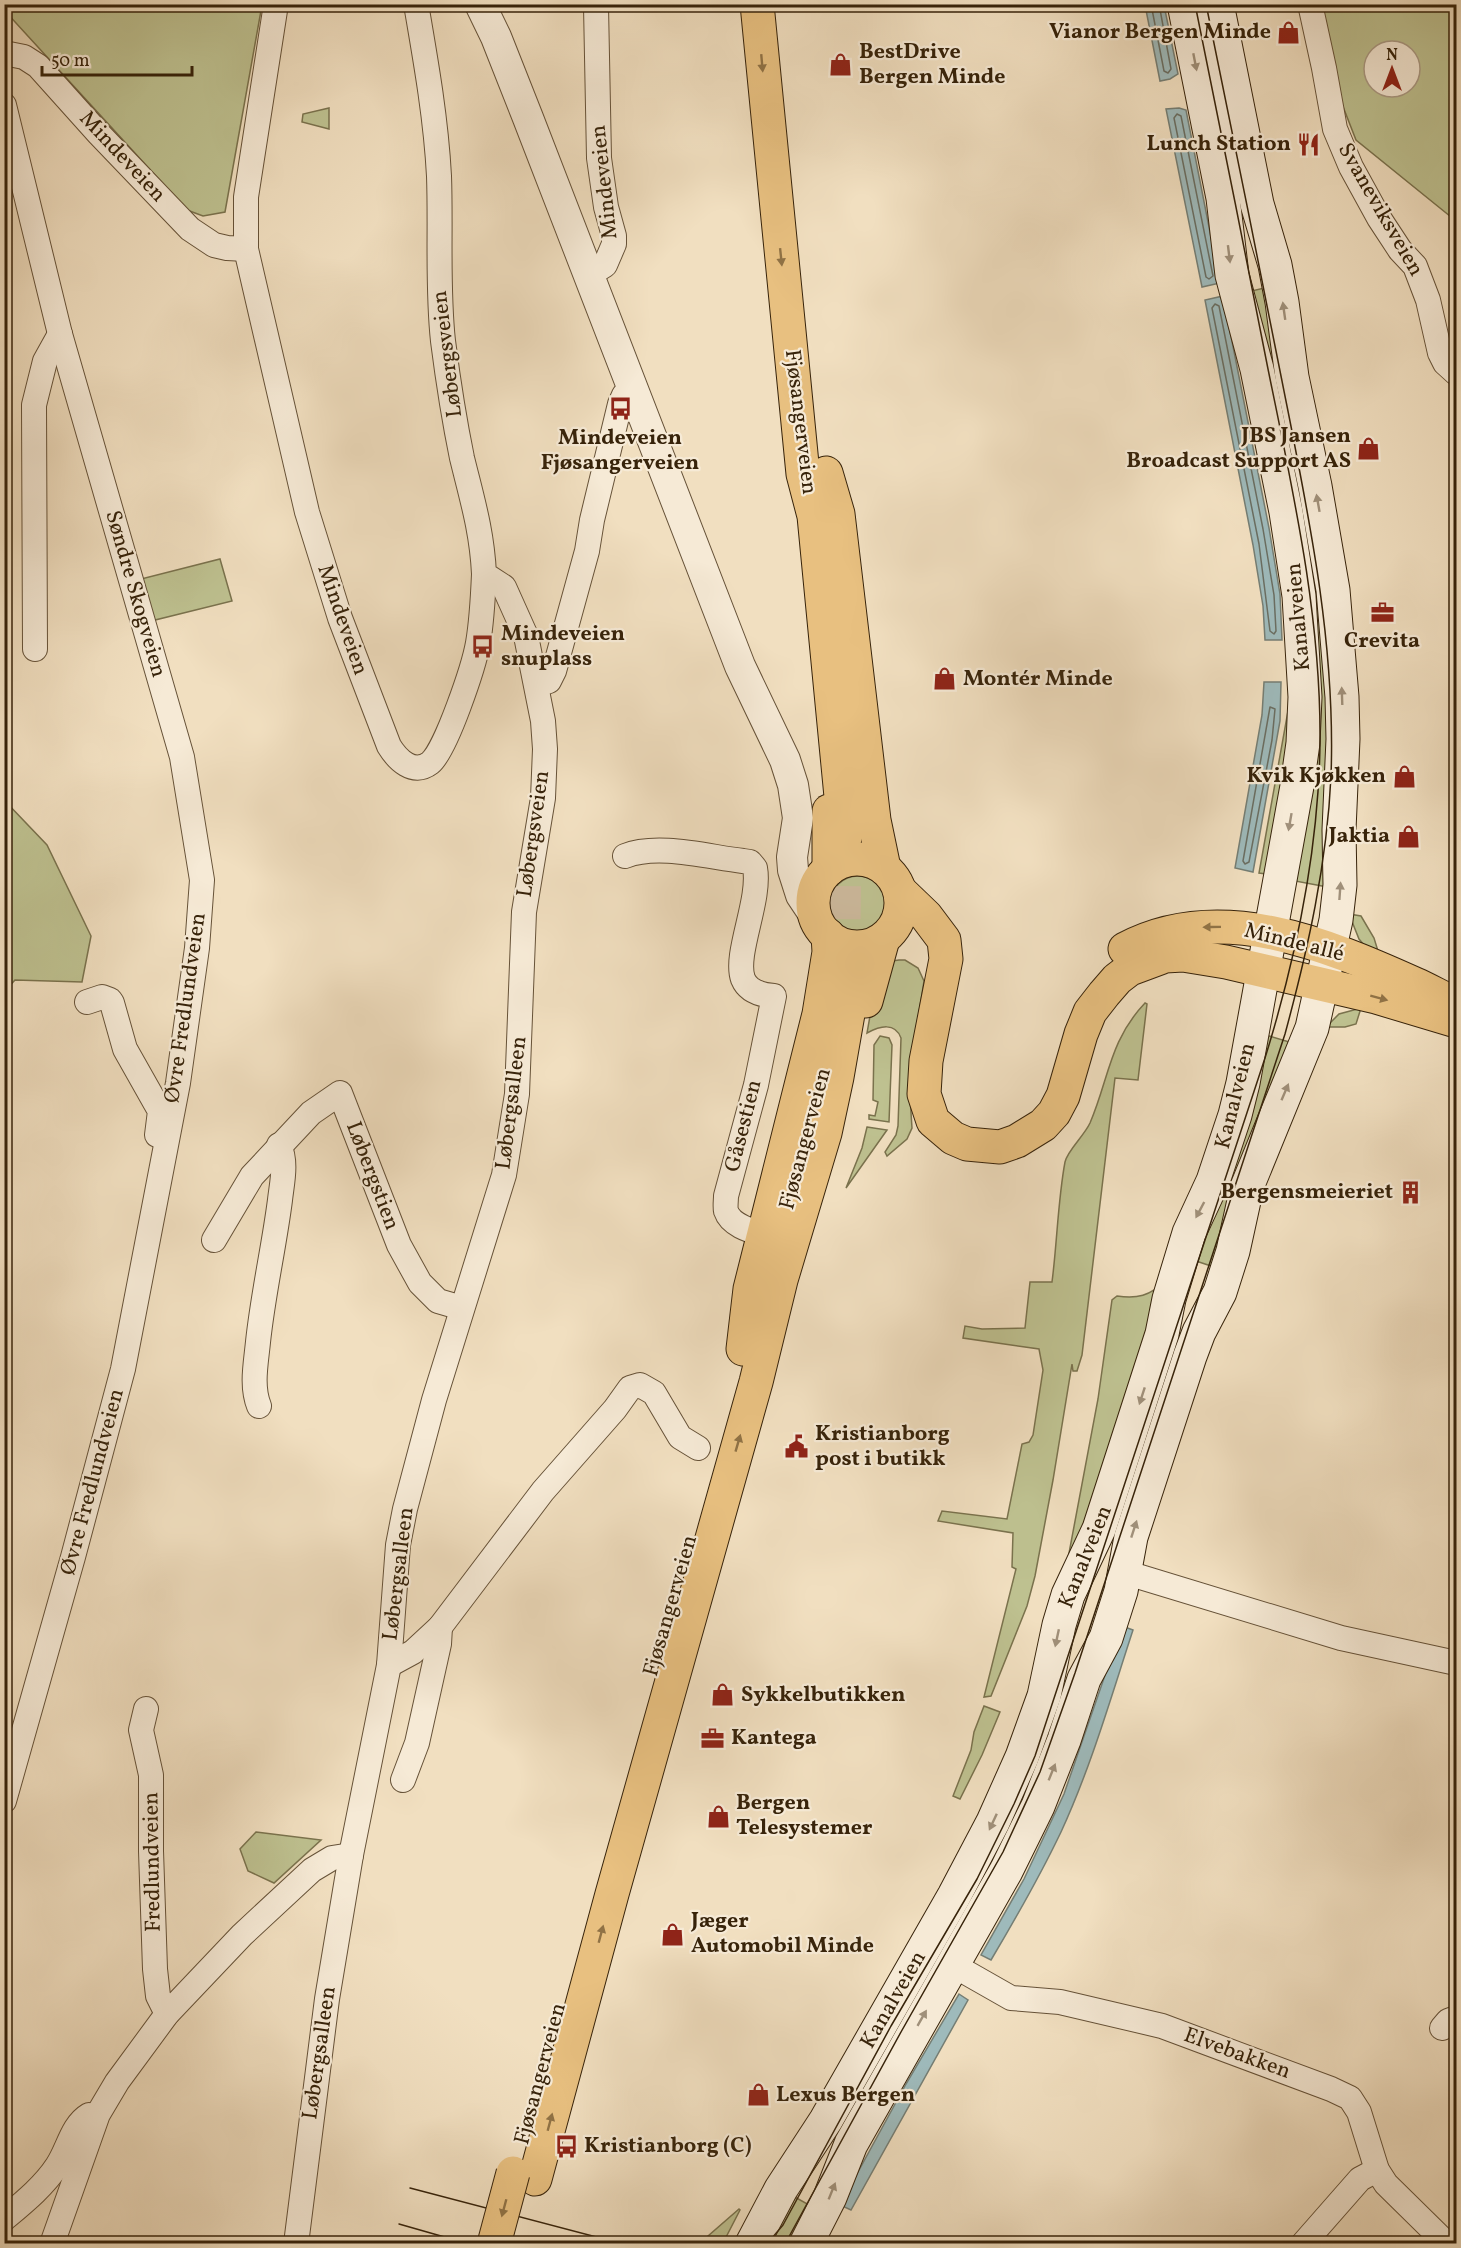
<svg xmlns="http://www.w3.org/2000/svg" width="1461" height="2248" font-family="Vollkorn,serif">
<rect width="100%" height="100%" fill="#f1dfc0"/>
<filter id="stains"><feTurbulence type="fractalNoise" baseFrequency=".00333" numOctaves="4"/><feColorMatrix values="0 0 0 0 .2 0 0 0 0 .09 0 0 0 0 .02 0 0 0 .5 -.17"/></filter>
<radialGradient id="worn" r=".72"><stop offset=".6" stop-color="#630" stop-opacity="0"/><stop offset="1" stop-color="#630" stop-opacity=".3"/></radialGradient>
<!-- green -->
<g fill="#bec190" stroke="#7a724d" stroke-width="1.5" fill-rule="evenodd">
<path d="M5,4l257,1 -37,207 -22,4 -16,-6 -182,-199z"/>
<path d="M1322,5h134v216l-100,-81 -21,-54zM1374,51h36v36h-36z"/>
<path d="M329,108v21l-27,-7 1,-8z"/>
<path d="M1277,285l50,306 6,297 -38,-7 14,-79 -62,-510z"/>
<path d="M220,559l12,42 -81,20 -10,-42z"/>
<path d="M1295,706l-29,168 -7,-1 29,-162z"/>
<path d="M5,801l42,44 44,91 -9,46 -67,-2 -10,11z"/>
<circle cx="858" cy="904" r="28"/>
<path d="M1349,914l12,2 13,22 4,13h-9l-10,-12z"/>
<path d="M899,960h6l13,8 6,13 -13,82 -1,34 2,31 -5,11 -20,17 -2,-4 11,-17 2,-9 3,-88c-6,-16 -21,-12 -34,-5l6,-34 19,-38z"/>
<path d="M1145,1003l2,1 -9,76 -23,-2 -33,277 -5,16h-4l-1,-7 -19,116 -18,96 -8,30 -36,90 -7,1 32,-128 -4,-2 1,-34 -75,-12 4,-10 65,8 15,-75 7,-2 4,-7 10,-65 -4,-21 -76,-11 2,-12 17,3 43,-1 5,-46h22c5,-38 6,-83 13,-120 2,-11 19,-26 25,-39 19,-44 19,-82 55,-120z"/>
<path d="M1361,1008l-5,16 -11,3h-19l13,-13z"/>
<path d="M1259,1033l37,11 -82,223 -27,-9z"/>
<path d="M880,1036l9,2 3,7 -3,77 -20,-3v-4l6,1 3,-14 -5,-2 1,-55z"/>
<path d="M867,1127l20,3 -41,58 16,-40z"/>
<path d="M1165,1281l-102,304 35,-186 14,-99 5,-4c20,3 33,0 48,-15z"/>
<path d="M984,1706l16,6 -18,43 -22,44 -7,-3 18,-46 3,-18z"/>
<path d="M256,1832l65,8 -47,43 -26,-12 -8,-22z"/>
<path d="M793,2196l18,10 -11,37 -41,1z"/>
<path d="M739,2209l1,1 -17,33h-23z"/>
</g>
<!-- water -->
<g fill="#9ebabb" stroke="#757e74" stroke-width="1.5">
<path d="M1145,5h19l14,69 -8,5 -10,2z"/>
<path d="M1179,108l7,2 34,173 -18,4 -36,-178z"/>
<path d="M1223,296l46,232 11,66 2,46h-17l-2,-34 -10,-61 -48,-245z"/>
<path d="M1264,682h17l-1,39 -27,151 -18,-4 27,-153z"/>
<path d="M1122,1626l11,4c-22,67 -42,137 -72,202 -21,44 -45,86 -70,128l-10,-5 43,-76 40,-85z"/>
<path d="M959,1994l9,6 -117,210 -11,-5 66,-121z"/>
</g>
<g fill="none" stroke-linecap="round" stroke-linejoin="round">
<!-- shore -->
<g stroke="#6a6e62" stroke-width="1.5">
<path d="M1151,4l13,67 4,2 3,-4 -12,-65"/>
<path d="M1177,114l4,2 32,160 -4,3 -3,-2 -32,-159z"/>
<path d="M1215,304l4,2 44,223 11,66 2,36 -2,3 -4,-3 -11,-87 -47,-236z"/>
<path d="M1270,707l5,2 -3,31 -23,122 -4,2 -2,-3z"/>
</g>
<!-- trunk-tunnel -->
<path stroke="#ccb99c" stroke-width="33" stroke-dasharray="33 16" stroke-linecap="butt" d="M841,968l3,-35 1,-95"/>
<defs>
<g id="minor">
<path d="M276,4l-30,193v52l61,263 33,106 49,128c8,13 24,30 41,17 16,-13 44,-97 48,-120 4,-23 5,-46 6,-69"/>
<path d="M1310,4l14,64 11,61 16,38 28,51 21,32 15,16 13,34 12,53 5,10 11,10"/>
<path d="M4,53l20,4 14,9 61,68 91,95 24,16 13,3 19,1"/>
<path d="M4,105l56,229 122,423 20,123 -5,68 -19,135 -55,286 -50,188 -69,244"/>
<path d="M589,275l16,-10 9,-21v-8l-8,-29 -7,-49 -3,-152"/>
<path d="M35,649l-1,-244 11,-44 15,-27"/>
<path d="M537,685l12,-4 5,-10 33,-120 5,-31 28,-116 4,-9 8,-7"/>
<path d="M625,856c33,-13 83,1 118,5l7,1 5,6c6,32 -21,86 -12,111 5,12 18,16 31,17l-18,89 -30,111c0,4 -1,11 0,15 5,15 26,20 39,24"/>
<path d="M87,1002l15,-5 8,3 2,3 13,46 35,62 -3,24"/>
<path d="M214,1240l38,-64 59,-63 29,-20 59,152 21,38 18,18 24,7"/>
<path d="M259,1406c-8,-20 -3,-43 -1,-64 5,-48 16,-95 22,-142 2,-18 7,-38 -1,-55"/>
<path d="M1124,1572l217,66 115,25"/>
<path d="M389,1665l24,-13 27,-25 103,-136 72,-82 15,-21 10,-3 14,8 26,44 18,11"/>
<path d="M146,1709l-5,21 10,45v76l4,118 3,27 9,18"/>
<path d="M403,1780l14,-37 22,-99 1,-17"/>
<path d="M953,1965l58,33 49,4 102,24 169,63 19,9 9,14 18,58 9,14 61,60"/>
<path d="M1442,2028l6,-7 8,-3"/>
<path d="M4,2219c19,-16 40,-33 53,-53 11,-16 15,-41 32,-51"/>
<path d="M52,2244l46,-130 19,-32 50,-68 75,-79 70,-65 20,-12 19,-3"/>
<path d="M296,2244l31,-245 24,-144 38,-190 9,-120 7,-36 29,-109 70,-225 13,-81 7,-182 19,-114 2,-49 -2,-28 -17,-85 -22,-49 -20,-13c-2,-43 -12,-75 -22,-116 -8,-39 -14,-78 -19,-117 -6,-55 -2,-110 -4,-165 -3,-57 -13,-114 -23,-172"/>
<path d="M1303,2244l57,-65 17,-9"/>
</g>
<path id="tertiary" d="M480,4l16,33 32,81 212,548 45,94 8,25 5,33 -6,39 1,13 8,25 14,21"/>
<g id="secondary">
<path d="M752,2244l29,-55 45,-69 128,-224 39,-74 29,-65 22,-61 15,-71 9,-30 31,-66 63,-195 7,-35 20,-66 24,-52 22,-66 8,-32 54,-297 6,-43 2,-46 -6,-101 -13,-84 -29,-143 -25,-94 -9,-77 -39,-194"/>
<path d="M806,2244l24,-47 21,-53 155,-273 32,-65 26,-66 20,-61 22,-41 15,-47 10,-54 59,-181 9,-24 21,-40 13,-41 14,-64 65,-159 24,-108 4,-35 -1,-55 4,-91 -1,-42 -9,-107 -18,-104 -23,-109 -10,-75 -7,-37 -18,-61 -40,-200"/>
</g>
<g id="primary">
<circle cx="857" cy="903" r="44"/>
<path d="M900,891l26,25 18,24 2,19 -20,102 -2,33 9,27 20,17 14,6 33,3 17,-6 26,-16 11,-12 9,-17 18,-62 9,-22 14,-18 13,-15 13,-10 35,-13 18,-1 43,7 150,35 80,24"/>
<path d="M1125,949c94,-50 201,-5 290,35 14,6 27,14 41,20"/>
</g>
<g id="trunk">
<path d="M757,4l46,470 11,42 31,322"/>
<path d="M826,473l12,41 36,306 10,48"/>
<path d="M829,811v58"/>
<path d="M866,1001l17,-62"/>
<path d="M743,1349l7,-60 69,-275 10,-62 -1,-17"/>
<path d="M535,2179l77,-285 144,-512 25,-102 44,-147 12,-56 19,-109"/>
</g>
</defs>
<!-- minor casing -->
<use href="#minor" stroke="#665238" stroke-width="26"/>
<!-- tertiary casing -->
<use href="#tertiary" stroke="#665238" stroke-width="32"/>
<!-- secondary casing -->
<use href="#secondary" stroke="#37230a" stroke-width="35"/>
<!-- primary casing -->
<use href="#primary" stroke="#37230a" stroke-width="35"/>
<!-- trunk casing -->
<use href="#trunk" stroke="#37230a" stroke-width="35"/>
<!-- minor -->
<use href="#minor" stroke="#f6ead6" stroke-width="24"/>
<!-- tertiary -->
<use href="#tertiary" stroke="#f6ead6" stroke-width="30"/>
<!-- secondary -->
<use href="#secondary" stroke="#f6ead6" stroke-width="33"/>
<!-- primary -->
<use href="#primary" stroke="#e8c080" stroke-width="33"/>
<!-- trunk -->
<use href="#trunk" stroke="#e8c080" stroke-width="33"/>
<!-- tram -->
<g stroke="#37230a" stroke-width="1.5">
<path d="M410,2188l213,56"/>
<path d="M399,2224l70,20"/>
<path d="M767,2244l16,-19 108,-199 86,-147 37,-75 21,-48 230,-698c32,-103 54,-208 55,-317 1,-126 -27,-249 -52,-372 -24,-122 -48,-243 -73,-365"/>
<path d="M785,2244l116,-212 102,-180 37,-80 35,-99 210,-639c23,-85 42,-170 46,-258 5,-134 -23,-264 -49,-395 -25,-126 -50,-251 -76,-377"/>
</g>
<defs>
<path id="trunk-bridge" d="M494,2244l19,-71"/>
</defs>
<!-- trunk-bridge casing -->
<use href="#trunk-bridge" stroke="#37230a" stroke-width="35" stroke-linecap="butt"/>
<!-- trunk-bridge -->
<use href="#trunk-bridge" stroke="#e8c080" stroke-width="33"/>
</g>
<!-- one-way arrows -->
<defs><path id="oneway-solid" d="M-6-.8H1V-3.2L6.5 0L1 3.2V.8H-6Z" transform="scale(1.5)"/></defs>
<g fill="#a0907a">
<use href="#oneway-solid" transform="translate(1195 62) rotate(79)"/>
<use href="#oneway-solid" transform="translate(1229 254) rotate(83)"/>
<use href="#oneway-solid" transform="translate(1284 311) rotate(-98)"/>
<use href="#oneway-solid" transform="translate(1318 503) rotate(-100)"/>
<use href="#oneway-solid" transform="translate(1342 696) rotate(-92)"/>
<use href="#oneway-solid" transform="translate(1290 822) rotate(100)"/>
<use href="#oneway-solid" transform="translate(1340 891) rotate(-86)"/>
<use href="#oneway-solid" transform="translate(1285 1092) rotate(-67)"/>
<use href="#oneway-solid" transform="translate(1200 1210) rotate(118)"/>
<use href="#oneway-solid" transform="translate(1142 1396) rotate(108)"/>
<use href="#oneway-solid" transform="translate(1134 1529) rotate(-72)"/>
<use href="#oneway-solid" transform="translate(1057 1638) rotate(102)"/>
<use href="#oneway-solid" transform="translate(1052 1772) rotate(-68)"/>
<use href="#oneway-solid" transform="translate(993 1822) rotate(115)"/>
<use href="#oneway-solid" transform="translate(922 2018) rotate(-60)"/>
<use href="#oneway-solid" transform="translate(832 2191) rotate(-68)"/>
</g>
<g fill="#907245">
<use href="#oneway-solid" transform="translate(762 63) rotate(85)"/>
<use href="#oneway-solid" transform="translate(781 257) rotate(84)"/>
<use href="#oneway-solid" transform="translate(1212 927) rotate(179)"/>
<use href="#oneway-solid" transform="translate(1379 998) rotate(15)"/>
<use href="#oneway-solid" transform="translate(738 1443) rotate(-74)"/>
<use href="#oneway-solid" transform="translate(601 1934) rotate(-75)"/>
<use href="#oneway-solid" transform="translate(550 2122) rotate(-75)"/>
<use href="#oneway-solid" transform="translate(504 2208) rotate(105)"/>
</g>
<!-- icons -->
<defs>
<symbol id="shop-bare" viewBox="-9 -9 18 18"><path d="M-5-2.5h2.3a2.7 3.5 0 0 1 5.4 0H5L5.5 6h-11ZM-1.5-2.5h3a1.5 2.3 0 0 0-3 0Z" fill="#8f2418" stroke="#f6ead6" stroke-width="2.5" paint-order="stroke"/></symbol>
<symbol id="restaurant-bare" viewBox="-9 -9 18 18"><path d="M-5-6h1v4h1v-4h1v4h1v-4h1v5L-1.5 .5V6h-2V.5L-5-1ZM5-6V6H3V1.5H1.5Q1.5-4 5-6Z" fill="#8f2418" stroke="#f6ead6" stroke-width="2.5" paint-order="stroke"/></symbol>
<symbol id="bus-bare" viewBox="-9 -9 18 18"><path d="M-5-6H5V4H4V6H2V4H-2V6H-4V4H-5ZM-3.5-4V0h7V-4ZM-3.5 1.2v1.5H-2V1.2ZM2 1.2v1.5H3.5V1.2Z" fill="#8f2418" stroke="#f6ead6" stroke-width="2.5" paint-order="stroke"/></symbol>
<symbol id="office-bare" viewBox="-9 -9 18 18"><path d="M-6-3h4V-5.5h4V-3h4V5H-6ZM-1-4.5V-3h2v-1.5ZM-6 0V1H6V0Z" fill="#8f2418" stroke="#f6ead6" stroke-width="2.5" paint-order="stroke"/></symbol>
<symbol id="building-bare" viewBox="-9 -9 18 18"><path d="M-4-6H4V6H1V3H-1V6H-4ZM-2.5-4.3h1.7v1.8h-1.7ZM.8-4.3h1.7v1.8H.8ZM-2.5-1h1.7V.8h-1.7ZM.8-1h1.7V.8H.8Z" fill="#8f2418" stroke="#f6ead6" stroke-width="2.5" paint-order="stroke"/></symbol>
<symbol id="civic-bare" viewBox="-9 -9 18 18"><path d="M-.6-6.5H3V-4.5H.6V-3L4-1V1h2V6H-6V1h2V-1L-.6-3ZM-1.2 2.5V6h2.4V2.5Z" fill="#8f2418" stroke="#f6ead6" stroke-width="2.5" paint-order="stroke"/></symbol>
</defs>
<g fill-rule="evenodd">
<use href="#shop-bare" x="1272" y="16" width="33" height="33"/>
<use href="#shop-bare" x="824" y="48" width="33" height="33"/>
<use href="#restaurant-bare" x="1292" y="128" width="33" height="33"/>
<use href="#bus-bare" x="604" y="392" width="33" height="33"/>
<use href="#shop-bare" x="1352" y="432" width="33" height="33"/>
<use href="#office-bare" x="1366" y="596" width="33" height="33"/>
<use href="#bus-bare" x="466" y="630" width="33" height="33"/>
<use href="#shop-bare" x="928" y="662" width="33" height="33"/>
<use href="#shop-bare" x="1388" y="760" width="33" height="33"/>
<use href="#shop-bare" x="1392" y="820" width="33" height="33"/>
<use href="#building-bare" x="1394" y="1176" width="33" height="33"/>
<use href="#civic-bare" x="780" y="1430" width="33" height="33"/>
<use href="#shop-bare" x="706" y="1678" width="33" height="33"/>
<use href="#office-bare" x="696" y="1722" width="33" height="33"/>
<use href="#shop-bare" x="702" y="1800" width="33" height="33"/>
<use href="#shop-bare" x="656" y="1918" width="33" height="33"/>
<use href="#shop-bare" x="742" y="2078" width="33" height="33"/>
<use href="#bus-bare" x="550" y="2130" width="33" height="33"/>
</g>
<g text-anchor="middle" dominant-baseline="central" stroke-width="4.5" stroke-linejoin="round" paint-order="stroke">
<!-- poi labels -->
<g font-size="22" font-weight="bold" fill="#37230a" stroke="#f6ead6" text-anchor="start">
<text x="1271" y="32" text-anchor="end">Vianor Bergen Minde</text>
<text x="859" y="52">BestDrive<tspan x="859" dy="25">Bergen Minde</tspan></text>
<text x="1291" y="144" text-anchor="end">Lunch Station</text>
<text x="1351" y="436" text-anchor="end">JBS Jansen<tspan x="1351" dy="25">Broadcast Support AS</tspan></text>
<text x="620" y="438" text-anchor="middle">Mindeveien<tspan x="620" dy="25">Fjøsangerveien</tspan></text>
<text x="501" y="634">Mindeveien<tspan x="501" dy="25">snuplass</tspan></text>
<text x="1382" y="641" text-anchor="middle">Crevita</text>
<text x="963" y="679">Montér Minde</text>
<text x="1386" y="776" text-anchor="end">Kvik Kjøkken</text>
<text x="1390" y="836" text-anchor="end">Jaktia</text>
<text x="1393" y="1192" text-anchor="end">Bergensmeieriet</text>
<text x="815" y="1434">Kristianborg<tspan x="815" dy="25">post i butikk</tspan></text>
<text x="741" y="1695">Sykkelbutikken</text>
<text x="731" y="1738">Kantega</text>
<text x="736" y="1803">Bergen<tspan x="736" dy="25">Telesystemer</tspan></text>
<text x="691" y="1921">Jæger<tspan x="691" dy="25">Automobil Minde</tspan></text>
<text x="776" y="2095">Lexus Bergen</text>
<text x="584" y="2146">Kristianborg (C)</text>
</g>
<!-- street labels -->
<g font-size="22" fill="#37230a" stroke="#f6ead6">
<text transform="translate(122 157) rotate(47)">Mindeveien</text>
<text transform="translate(605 182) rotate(-96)">Mindeveien</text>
<text transform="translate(1380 210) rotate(60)">Svaneviksveien</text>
<text transform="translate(448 354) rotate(-97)">Løbergsveien</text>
<text transform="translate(800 422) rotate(83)">Fjøsangerveien</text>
<text transform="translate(135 594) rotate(74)">Søndre Skogveien</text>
<text transform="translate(1299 617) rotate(-95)">Kanalveien</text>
<text transform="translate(342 620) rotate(71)">Mindeveien</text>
<text transform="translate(534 834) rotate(-82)">Løbergsveien</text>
<text transform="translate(1294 943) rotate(14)">Minde allé</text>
<text transform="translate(186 1008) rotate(-82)">Øvre Fredlundveien</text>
<text transform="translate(1236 1096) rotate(-76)">Kanalveien</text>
<text transform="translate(512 1103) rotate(-83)">Løbergsalleen</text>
<text transform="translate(744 1126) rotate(-76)">Gåsestien</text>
<text transform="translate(806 1139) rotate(-75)">Fjøsangerveien</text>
<text transform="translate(372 1176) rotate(69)">Løbergstien</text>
<text transform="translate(93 1482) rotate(-75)">Øvre Fredlundveien</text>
<text transform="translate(1086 1557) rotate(-68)">Kanalveien</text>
<text transform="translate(399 1574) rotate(-83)">Løbergsalleen</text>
<text transform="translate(671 1606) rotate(-74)">Fjøsangerveien</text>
<text transform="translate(153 1862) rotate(-91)">Fredlundveien</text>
<text transform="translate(894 2000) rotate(-60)">Kanalveien</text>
<text transform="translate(320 2053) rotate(-82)">Løbergsalleen</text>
<text transform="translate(1237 2054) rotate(20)">Elvebakken</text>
<text transform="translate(541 2074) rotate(-75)">Fjøsangerveien</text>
</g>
</g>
<!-- margin -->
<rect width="1461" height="2248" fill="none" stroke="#f1dfc0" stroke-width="24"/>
<rect x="6" y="6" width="1449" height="2236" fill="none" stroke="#37230a" stroke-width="3"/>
<rect x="12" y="12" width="1437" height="2224" fill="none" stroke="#37230a" stroke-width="1.5"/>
<!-- north arrow -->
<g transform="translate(1392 69)"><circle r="28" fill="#f6ead6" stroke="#aa9a84" stroke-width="1.5"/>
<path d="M0-4.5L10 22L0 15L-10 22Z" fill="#8f2418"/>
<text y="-9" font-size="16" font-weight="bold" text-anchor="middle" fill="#37230a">N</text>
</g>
<!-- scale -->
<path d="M42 66v9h150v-9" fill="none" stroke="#37230a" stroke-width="3"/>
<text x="51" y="66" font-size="18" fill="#37230a" stroke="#f6ead6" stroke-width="4.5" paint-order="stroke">50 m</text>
<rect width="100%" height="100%" filter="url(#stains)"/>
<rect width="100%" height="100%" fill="url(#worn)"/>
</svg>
